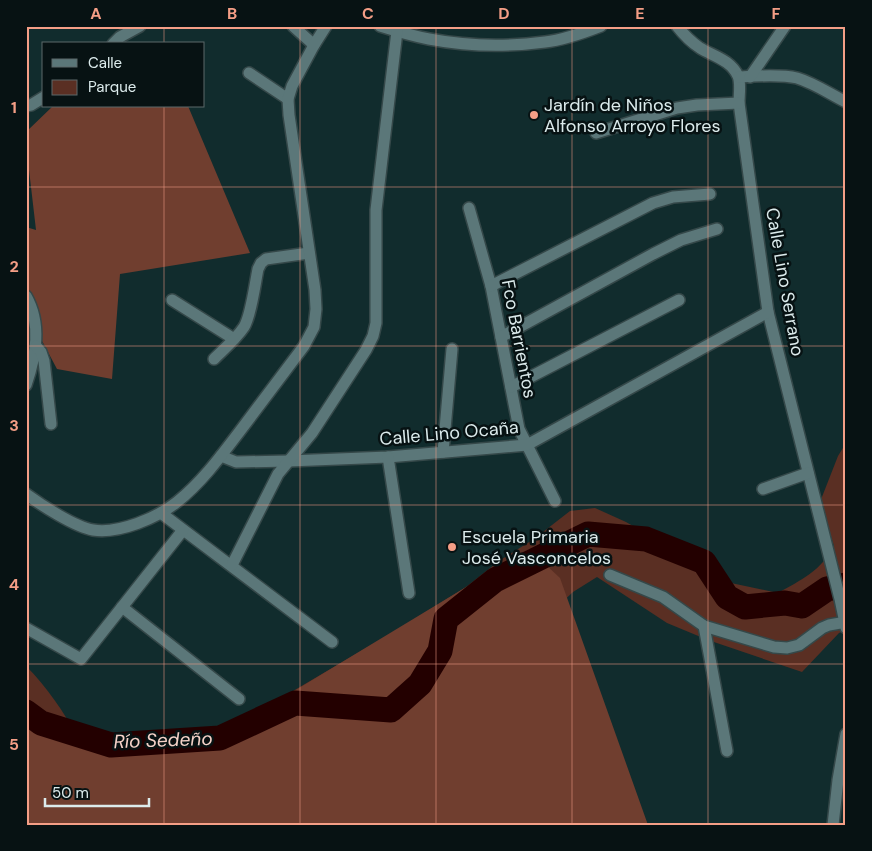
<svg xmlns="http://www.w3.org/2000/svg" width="872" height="851" font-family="'DM Sans',sans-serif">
<rect width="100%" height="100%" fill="#112c2d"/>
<!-- green -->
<path fill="#5a2f23" d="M846,443v187l-7,3 -37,39 -94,-32 -41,-17 -70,-46 -24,15 -32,30 -140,95 -375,56v-107c21,21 38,46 52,72l22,6h52l9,-3 60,-10 35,-18 37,-22 102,-60 71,-44 33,-26 35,-22 36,-28 25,-3 31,14 105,61 47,10c23,-13 43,-22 56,-47l-14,-44 18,-46z"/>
<!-- forest -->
<g fill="#703e2f">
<path d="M53,106h135l62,147 -130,21 -8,105 -55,-10 -31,-58v-84l10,3 -10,-86v-12z"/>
<path d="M529,549l31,29 88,247h-622v-106l49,25 133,-1z"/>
</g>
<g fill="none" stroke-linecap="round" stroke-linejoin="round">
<!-- river -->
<path stroke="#230000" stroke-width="25" d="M26,712l15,11 70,22 109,-7 75,-35 96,7 29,-26 20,-33 6,-32 49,-39 93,-46 58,5 58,23 23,35 18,10 40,-4 17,3 25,-17 19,-4"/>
<defs>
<g id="minor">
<path d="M293,26l21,19"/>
<path d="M380,26c16,5 33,10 49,13 37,7 78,8 116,3 19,-2 38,-9 56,-16"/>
<path d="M677,26c7,9 14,16 23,22 13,8 31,12 38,28 3,7 1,19 1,27l29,209 72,287 6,29"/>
<path d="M113,44l7,-7 20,-11"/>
<path d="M249,73l39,26"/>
<path d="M739,77c17,-1 41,-3 58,1 17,5 33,16 49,24"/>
<path d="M750,77l35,-51"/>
<path d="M26,106l5,-1 13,-8"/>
<path d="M596,133l81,-25 20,-3 42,-2"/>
<path d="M469,208l22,78 28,143 36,72"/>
<path d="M491,286l162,-83 20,-6 37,-3"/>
<path d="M26,296c16,28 10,60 0,89"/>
<path d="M172,300l62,39"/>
<path d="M501,337l152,-83 28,-14 36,-11"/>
<path d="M36,346l5,6 3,9 7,63"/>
<path d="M214,359c10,-10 22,-20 30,-32 7,-11 11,-43 14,-58l3,-6 5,-4 43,-6"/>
<path d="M511,387l168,-87"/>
<path d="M443,452l9,-103"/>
<path d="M221,456l15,6 53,-1 99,-4 139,-12 241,-133"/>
<path d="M388,457l21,136"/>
<path d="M763,489l45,-16"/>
<path d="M26,494c15,11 49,33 67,36 26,4 64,-12 84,-28 25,-20 44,-46 63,-71 21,-28 42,-56 64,-85l10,-19 2,-18 -1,-19 -26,-175 -1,-16 4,-13 22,-41 12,-19"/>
<path d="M161,513l171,129"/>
<path d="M232,565l46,-91 34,-41 54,-83 7,-14 3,-13v-113l21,-179"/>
<path d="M610,575l53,22 41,29 70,21 13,1 12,-3 23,-17 7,-3 17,-3"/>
<path d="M122,607l117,92"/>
<path d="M704,626l23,125"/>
<path d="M26,628l55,31 102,-129"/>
<path d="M833,825l5,-45 8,-46"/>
</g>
</defs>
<!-- minor casing -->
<use href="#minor" stroke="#354849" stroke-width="14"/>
<!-- minor -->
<use href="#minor" stroke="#5b7779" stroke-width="11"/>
</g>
<!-- grid -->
<path fill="none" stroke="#f49e86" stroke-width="1" stroke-opacity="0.55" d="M164,26v18M300,26v799M436,26v799M572,26v799M708,26v799M164,106v719M26,187h820M26,346h820M26,505h820M26,664h820"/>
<!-- markers -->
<g fill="#f49e86" stroke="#071213" stroke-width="2">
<circle cx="534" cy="115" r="5"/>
<circle cx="452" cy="547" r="5"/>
</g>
<g text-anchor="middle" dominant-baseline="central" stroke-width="5" stroke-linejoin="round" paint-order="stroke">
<!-- poi labels -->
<g font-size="18" fill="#dcebec" stroke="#071213" text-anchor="start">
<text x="544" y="105">Jardín de Niños<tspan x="544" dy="21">Alfonso Arroyo Flores</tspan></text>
<text x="462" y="537">Escuela Primaria<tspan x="462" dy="21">José Vasconcelos</tspan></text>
</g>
<!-- street labels -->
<g font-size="18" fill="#dcebec" stroke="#071213">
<text transform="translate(785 282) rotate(80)">Calle Lino Serrano</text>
<text transform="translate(519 339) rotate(79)">Fco Barrientos</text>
<text transform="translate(449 433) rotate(-5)">Calle Lino Ocaña</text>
</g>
<!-- water labels -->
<g font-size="19" font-style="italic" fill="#f5d2c8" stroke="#071213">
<text transform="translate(163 740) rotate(-2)">Río Sedeño</text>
</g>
</g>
<!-- border -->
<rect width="872" height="851" fill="none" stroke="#071213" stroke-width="55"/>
<!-- legend -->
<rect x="42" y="42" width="162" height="65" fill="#071213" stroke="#5c696a"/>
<rect x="52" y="59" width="25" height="8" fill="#5b7779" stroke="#5c696a"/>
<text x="88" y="68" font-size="15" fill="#dcebec">Calle</text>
<rect x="52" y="80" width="25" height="15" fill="#5a2f23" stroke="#5c696a"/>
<text x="88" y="92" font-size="15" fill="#dcebec">Parque</text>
<!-- scale -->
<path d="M45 798v8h104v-8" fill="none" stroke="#dcebec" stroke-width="2.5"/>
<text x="52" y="798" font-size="15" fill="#dcebec" stroke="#071213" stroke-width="4" paint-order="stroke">50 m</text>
<rect x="28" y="28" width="816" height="796" fill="none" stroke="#f49e86" stroke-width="2"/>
<g font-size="16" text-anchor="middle" font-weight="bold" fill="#f49e86">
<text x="96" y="19">A</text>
<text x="232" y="19">B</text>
<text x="368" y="19">C</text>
<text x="504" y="19">D</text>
<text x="640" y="19">E</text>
<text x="776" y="19">F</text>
<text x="14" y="113">1</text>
<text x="14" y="272">2</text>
<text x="14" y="431">3</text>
<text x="14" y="590">4</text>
<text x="14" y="750">5</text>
</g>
</svg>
